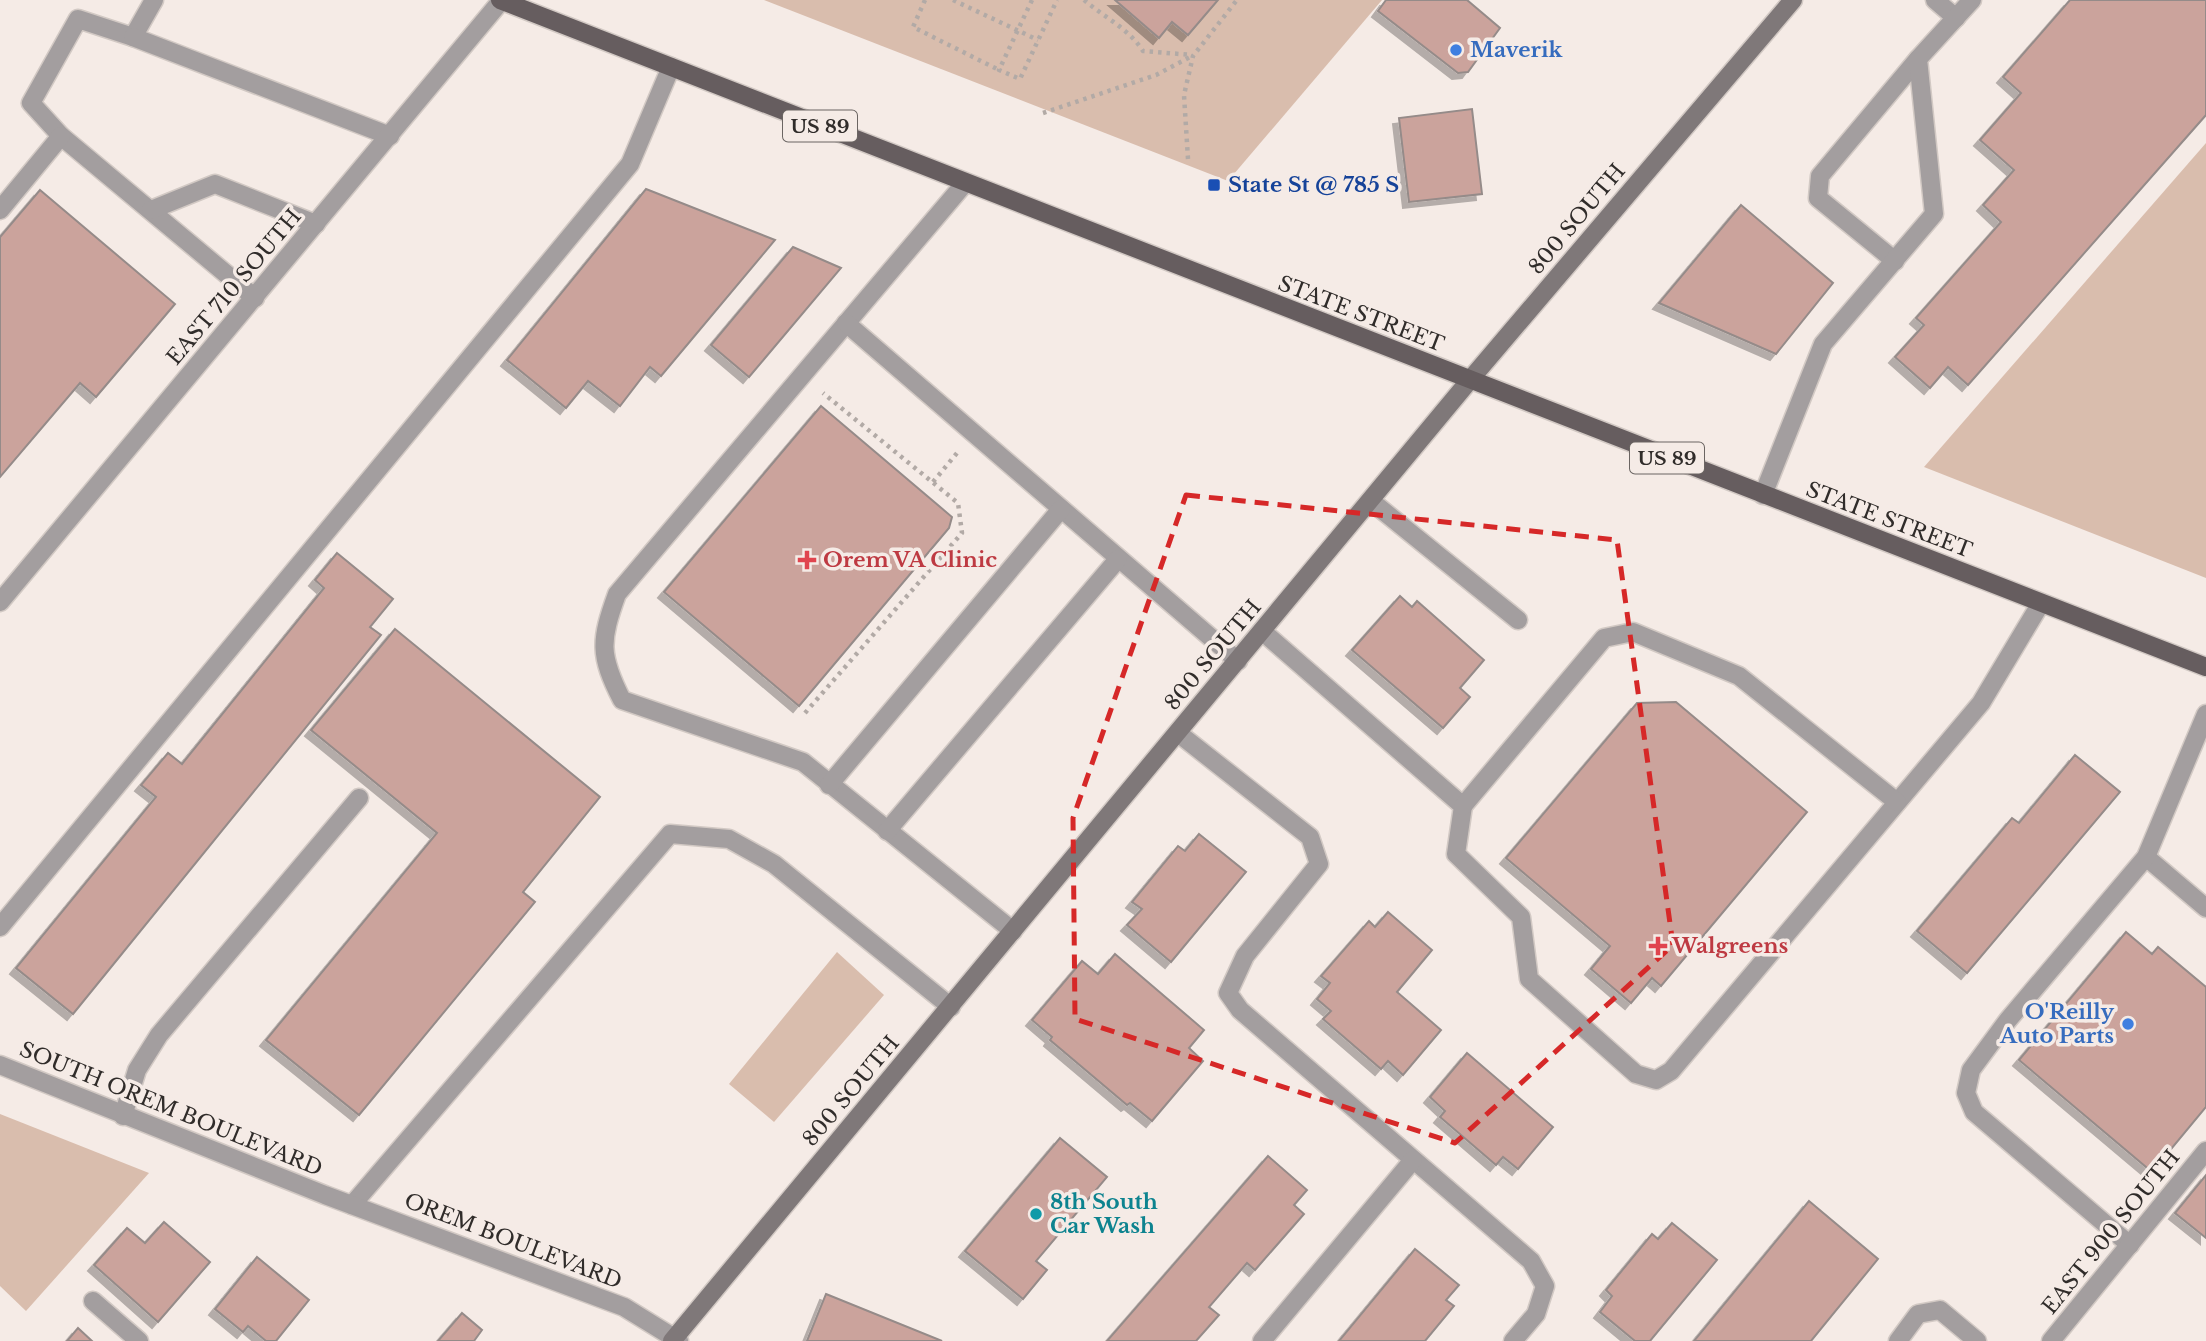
<svg xmlns="http://www.w3.org/2000/svg" width="2206" height="1341" font-family="'Libre Baskerville',serif">
<defs>
<filter id="shadow"><feDropShadow dx="-6" dy="6" stdDeviation="0" flood-color="#0004"/></filter>
</defs>
<rect width="100%" height="100%" fill="#f5ebe6"/>
<!-- green -->
<g fill="#d9bdad">
<path d="M764,0h618l-154,181z"/>
<path d="M2206,143v435l-282,-111z"/>
<path d="M837,952l47,43 -110,127 -45,-38z"/>
<path d="M0,1114l149,59 -123,138 -26,-25z"/>
</g>
<!-- building -->
<g fill="#cba39c" stroke="#958b89" stroke-width="2" filter="url(#shadow)">
<path d="M1115,0h103l-30,35 -16,-13 -13,16z"/>
<path d="M1386,0h81l33,28 -32,44 -10,1 -80,-62z"/>
<path d="M2070,0h136v115l-238,270 -20,-18 -18,21 -35,-31 29,-32 -8,-7 85,-96 -18,-17 31,-35 -34,-30 41,-47 -18,-16z"/>
<path d="M1472,109l10,85 -73,8 -10,-84z"/>
<path d="M646,189l129,51 -114,136 -11,-9 -30,39 -32,-25 -22,27 -59,-48z"/>
<path d="M40,190l135,114 -79,93 -16,-14 -80,94v-240z"/>
<path d="M1741,205l92,78 -57,71 -117,-51z"/>
<path d="M793,247l48,21 -92,109 -38,-32z"/>
<path d="M821,406l131,111 -3,11 -150,178 -135,-114z"/>
<path d="M337,553l56,46 -23,28 11,8 -308,379 -57,-46 140,-171 -15,-12 27,-32 14,11 142,-176 -9,-8z"/>
<path d="M1400,596l12,11 5,-6 67,59 -24,28 10,9 -27,31 -91,-78z"/>
<path d="M395,629l205,168 -77,95 12,10 -176,213 -93,-75 171,-207 -126,-103z"/>
<path d="M1676,702l131,110 -146,174 -9,-8 -21,25 -40,-34 19,-23 -104,-88 131,-155z"/>
<path d="M2075,755l45,37 -153,181 -50,-42 95,-113 7,5z"/>
<path d="M1199,834l47,38 -75,90 -44,-37 15,-16 -10,-7 46,-56 7,5z"/>
<path d="M1388,912l44,38 -35,42 44,38 -38,45 -15,-14 -7,8 -58,-50 8,-8 -14,-12 13,-16 -9,-7 48,-55 6,6z"/>
<path d="M2126,932l26,22 6,-7 48,40v120l-54,65 -133,-112z"/>
<path d="M1115,954l89,76 -15,18 14,13 -51,60 -22,-18 -3,2 -77,-65 2,-3 -20,-17 50,-59 16,13z"/>
<path d="M1467,1053l86,74 -35,42 -15,-12 -7,8 -56,-48 5,-6 -15,-14z"/>
<path d="M1060,1138l47,39 -71,84 11,9 -24,29 -58,-48z"/>
<path d="M1268,1156l39,34 -13,15 10,9 -49,56 -8,-7 -38,44 10,8 -23,26h-89z"/>
<path d="M2206,1175v63l-31,-25z"/>
<path d="M1809,1201l69,58 -67,82h-117z"/>
<path d="M164,1222l46,40 -52,60 -64,-57 33,-37 18,15z"/>
<path d="M1672,1223l45,37 -67,81h-15l-35,-29 12,-16 -6,-6 46,-56 6,5z"/>
<path d="M1415,1249l44,36 -13,15 8,6 -29,35h-86z"/>
<path d="M257,1257l52,43 -33,41h-10l-18,-15 -5,6 -28,-23z"/>
<path d="M826,1294l116,47h-135z"/>
<path d="M462,1313l20,17 -8,11h-36z"/>
<path d="M78,1328l14,13h-25z"/>
</g>
<g fill="none" stroke-linecap="round" stroke-linejoin="round">
<defs>
<g id="service">
<path d="M154,0l-21,37 -55,-18 -47,84 30,33 194,162"/>
<path d="M1935,0l21,18"/>
<path d="M133,37l257,99"/>
<path d="M965,183l-348,411c-17,47 -18,61 5,106l181,62 210,169"/>
<path d="M0,210l61,-74"/>
<path d="M151,210l64,-26 101,40"/>
<path d="M1895,261l-77,-63 2,-22 98,-117"/>
<path d="M846,323l392,338"/>
<path d="M1763,495l60,-151 111,-130 -16,-155 54,-59"/>
<path d="M1371,501l147,119"/>
<path d="M0,602l501,-601"/>
<path d="M1262,631l201,175 -7,48 65,63 8,62 107,95 20,6 15,-9 310,-368 60,-100"/>
<path d="M1178,733l132,104 9,27 -74,92 -17,37 12,17 291,251 14,25 -9,28 -23,27"/>
<path d="M829,785l232,-276"/>
<path d="M1463,806l141,-168 29,-6 106,44 158,126"/>
<path d="M887,831l231,-272"/>
<path d="M2146,857l60,51"/>
<path d="M0,927l630,-763 41,-97"/>
<path d="M123,1116l14,-46 22,-35 200,-237"/>
<path d="M352,1205l318,-371 59,5 45,25 177,143"/>
<path d="M2130,1245l-156,-133 -8,-19 5,-23 37,-50 138,-163 60,-143"/>
<path d="M93,1301l46,40"/>
<path d="M1262,1341l151,-181"/>
<path d="M1898,1341l20,-27 22,-4 37,31"/>
</g>
<path id="minor" d="M2051,1341l155,-190"/>
<path id="tertiary" d="M0,1065l325,130 299,112 55,34"/>
<path id="secondary" d="M672,1341l797,-960 324,-381"/>
<path id="primary" d="M500,0l1706,667"/>
</defs>
<!-- service casing -->
<use href="#service" stroke="#d2c9c4" stroke-width="21"/>
<!-- minor casing -->
<use href="#minor" stroke="#d2c9c4" stroke-width="21"/>
<!-- tertiary casing -->
<use href="#tertiary" stroke="#d2c9c4" stroke-width="21"/>
<!-- secondary casing -->
<use href="#secondary" stroke="#d2c9c4" stroke-width="21"/>
<!-- primary casing -->
<use href="#primary" stroke="#d2c9c4" stroke-width="21"/>
<!-- path -->
<g stroke="#b2aaa6" stroke-width="4.5" stroke-dasharray="3.5 5" stroke-linecap="butt">
<path d="M925,0l-12,27 86,43"/>
<path d="M953,0l85,40"/>
<path d="M1032,0l-33,70 21,9 37,-79"/>
<path d="M1084,0c20,17 45,29 59,51l49,4"/>
<path d="M1043,113l113,-38 36,-19"/>
<path d="M1188,159l-4,-64 9,-39 44,-56"/>
<path d="M933,482l24,-29"/>
<path d="M805,713l157,-180 -4,-30 -135,-110"/>
</g>
<!-- service -->
<use href="#service" stroke="#a39e9f" stroke-width="18"/>
<!-- minor -->
<use href="#minor" stroke="#a39e9f" stroke-width="18"/>
<!-- tertiary -->
<use href="#tertiary" stroke="#a39e9f" stroke-width="18"/>
<!-- secondary -->
<use href="#secondary" stroke="#7f7879" stroke-width="18"/>
<!-- primary -->
<use href="#primary" stroke="#665d5f" stroke-width="18"/>
</g>
<!-- marked area -->
<path fill="none" stroke="#d62828" stroke-width="5" stroke-dasharray="14 9" stroke-linejoin="round" d="M1186,495l431,45 56,405 -218,198 -380,-124 -2,-201z"/>
<!-- markers -->
<g fill="#3f7fe0" stroke="#f5ebe6" stroke-width="2.5">
<circle cx="1456" cy="50" r="7"/>
<circle cx="2128" cy="1024" r="7"/>
</g>
<rect fill="#1a4fb4" stroke="#f5ebe6" stroke-width="2.5" x="1207" y="178" width="14" height="14" rx="3.5"/>
<g fill="#e0444e" stroke="#f5ebe6" stroke-width="2.5">
<path d="M803.5 549.5h7v7h7v7h-7v7h-7v-7h-7v-7h7z"/>
<path d="M1654.5 935.5h7v7h7v7h-7v7h-7v-7h-7v-7h7z"/>
</g>
<circle fill="#0f9aa8" stroke="#f5ebe6" stroke-width="2.5" cx="1036" cy="1214" r="7"/>
<g text-anchor="middle" dominant-baseline="central" stroke-width="7" stroke-linejoin="round" paint-order="stroke">
<!-- shield labels -->
<g fill="#f5ebe6" stroke="#6b6562" stroke-width="2">
<rect x="783" y="110.5" width="74" height="31" rx="5"/>
<rect x="1630" y="442.5" width="74" height="31" rx="5"/>
</g>
<g font-size="19" font-weight="bold" fill="#302c2a">
<text x="820" y="126">US 89</text>
<text x="1667" y="458">US 89</text>
</g>
<!-- shop labels -->
<g font-size="21" font-weight="bold" fill="#366cbe" stroke="#f5ebe6" text-anchor="start">
<text x="1470" y="50">Maverik</text>
<text x="2114" y="1012" text-anchor="end">O'Reilly<tspan x="2114" dy="24">Auto Parts</tspan></text>
</g>
<!-- transit labels -->
<g font-size="21" font-weight="bold" fill="#164399" stroke="#f5ebe6" text-anchor="start">
<text x="1228" y="185">State St @ 785 S</text>
</g>
<!-- street labels -->
<g font-size="21" fill="#302c2a" stroke="#f5ebe6">
<text transform="translate(1577 219) rotate(-50)">800 SOUTH</text>
<text transform="translate(234 287) rotate(-50)">EAST 710 SOUTH</text>
<text transform="translate(1361 314) rotate(21)">STATE STREET</text>
<text transform="translate(1889 520) rotate(21)">STATE STREET</text>
<text transform="translate(1213 655) rotate(-50)">800 SOUTH</text>
<text transform="translate(851 1091) rotate(-50)">800 SOUTH</text>
<text transform="translate(171 1109) rotate(22)">SOUTH OREM BOULEVARD</text>
<text transform="translate(2111 1232) rotate(-51)">EAST 900 SOUTH</text>
<text transform="translate(513 1241) rotate(21)">OREM BOULEVARD</text>
</g>
<!-- health labels -->
<g font-size="21" font-weight="bold" fill="#be3a42" stroke="#f5ebe6" text-anchor="start">
<text x="823" y="560">Orem VA Clinic</text>
<text x="1672" y="946">Walgreens</text>
</g>
<!-- culture labels -->
<g font-size="21" font-weight="bold" fill="#0d838f" stroke="#f5ebe6" text-anchor="start">
<text x="1050" y="1202">8th South<tspan x="1050" dy="24">Car Wash</tspan></text>
</g>
</g>
</svg>
